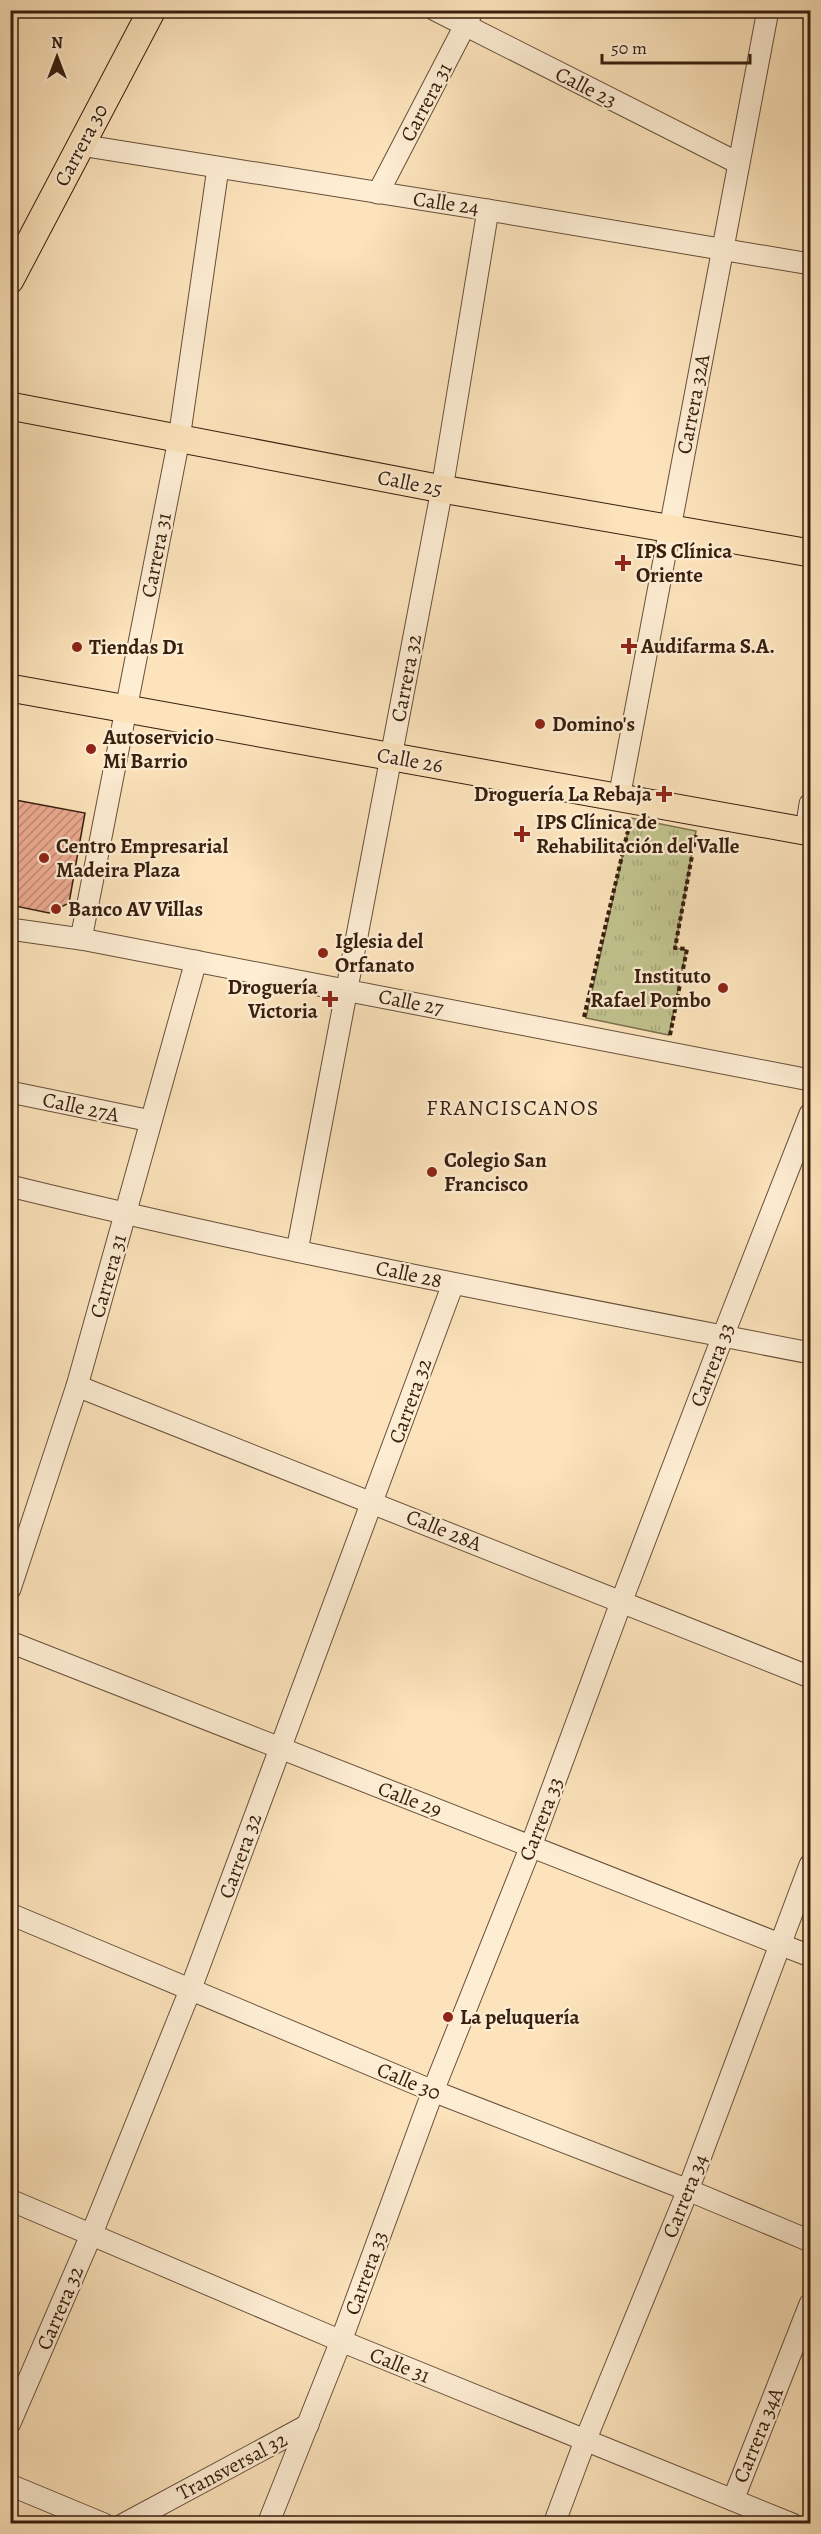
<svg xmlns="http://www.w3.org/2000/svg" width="821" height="2534" font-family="Alegreya,serif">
<defs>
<pattern id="grass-tufts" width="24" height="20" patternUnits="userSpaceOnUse" patternTransform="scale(1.5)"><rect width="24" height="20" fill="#c1c38e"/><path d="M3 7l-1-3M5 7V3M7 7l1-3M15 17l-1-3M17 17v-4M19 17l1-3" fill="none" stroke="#a6a779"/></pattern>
<pattern id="building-hatch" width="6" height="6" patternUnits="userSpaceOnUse" patternTransform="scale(1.5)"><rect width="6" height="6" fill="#edab92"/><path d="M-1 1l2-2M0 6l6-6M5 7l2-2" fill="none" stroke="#c18b76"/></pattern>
</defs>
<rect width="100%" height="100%" fill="#fce3bb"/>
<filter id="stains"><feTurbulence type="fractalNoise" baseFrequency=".00333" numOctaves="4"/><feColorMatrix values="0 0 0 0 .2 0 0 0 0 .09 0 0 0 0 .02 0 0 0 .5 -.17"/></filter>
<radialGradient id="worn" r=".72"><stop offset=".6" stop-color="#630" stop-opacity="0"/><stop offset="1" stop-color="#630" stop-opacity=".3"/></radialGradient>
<!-- grass -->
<path fill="url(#grass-tufts)" stroke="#7c704e" stroke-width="1.5" d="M631,818l65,13 -21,117 11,2 -17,85 -83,-17z"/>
<!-- building -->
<path fill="url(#building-hatch)" stroke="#371e0e" stroke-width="1.5" d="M10,799l75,14 -16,90 -20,10 -39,-8z"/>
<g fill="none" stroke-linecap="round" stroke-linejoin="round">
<defs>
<g id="minor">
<path d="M435,10l303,153"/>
<path d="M80,145l408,65 322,54"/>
<path d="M378,193l95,-183"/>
<path d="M619,798l149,-788"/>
<path d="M806,831l4,-27"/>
<path d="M10,929l71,10 729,141"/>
<path d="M81,939l98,-500 39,-271"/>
<path d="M10,1092l141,29"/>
<path d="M10,1186c265,65 533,115 800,167"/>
<path d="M297,1251l145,-762 46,-279"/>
<path d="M77,1386l733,291"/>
<path d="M10,1589l67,-203 119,-425"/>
<path d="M10,1642l800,314"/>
<path d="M10,1914l423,177 255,99 122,51"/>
<path d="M10,2200l331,141 451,183"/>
<path d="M10,2423l82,-190 99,-245 262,-704"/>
<path d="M10,2485l94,39"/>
<path d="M733,2500l77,-196"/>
<path d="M124,2524l184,-99"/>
<path d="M268,2524l73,-183 92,-250 98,-245 91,-246 101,-264 87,-222"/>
<path d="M554,2524l31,-83 103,-251 122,-325"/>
</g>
<g id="major">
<path d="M10,280l142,-270"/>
<path d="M10,406l432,83 368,64"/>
<path d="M10,688l800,144"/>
</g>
</defs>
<!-- minor casing -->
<use href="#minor" stroke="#684f39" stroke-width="23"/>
<!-- major casing -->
<use href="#major" stroke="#371e0e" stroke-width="29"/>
<!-- path -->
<g stroke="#371e0e" stroke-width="4" stroke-dasharray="4.5 3" stroke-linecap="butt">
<path d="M584,1017l46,-195"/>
<path d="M670,1035l17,-86 -12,-1 21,-114"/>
</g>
<!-- minor -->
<use href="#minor" stroke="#fdedd3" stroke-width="21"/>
<!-- major -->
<use href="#major" stroke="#fce3bb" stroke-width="27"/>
</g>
<!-- markers -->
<g fill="#8f2418" stroke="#fdedd3" stroke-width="2">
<path d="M620 554h6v6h6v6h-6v6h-6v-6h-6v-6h6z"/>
<path d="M626 637h6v6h6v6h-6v6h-6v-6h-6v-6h6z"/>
<circle cx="77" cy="647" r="6"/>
<circle cx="540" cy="724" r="6"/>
<circle cx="91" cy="749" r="6"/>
<path d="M661 785h6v6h6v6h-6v6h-6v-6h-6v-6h6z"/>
<path d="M519 825h6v6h6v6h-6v6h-6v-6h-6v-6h6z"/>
<circle cx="44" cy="858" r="6"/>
<circle cx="56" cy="909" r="6"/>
<circle cx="323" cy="953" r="6"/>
<circle cx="723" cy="988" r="6"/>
<path d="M327 990h6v6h6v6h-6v6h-6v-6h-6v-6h6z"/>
<circle cx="432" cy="1172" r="6"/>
<circle cx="448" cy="2017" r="6"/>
</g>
<g text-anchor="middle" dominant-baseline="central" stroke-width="4.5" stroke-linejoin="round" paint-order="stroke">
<!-- street labels -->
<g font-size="21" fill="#371e0e" stroke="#fdedd3">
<text transform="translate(586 87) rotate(27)">Calle 23</text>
<text transform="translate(426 102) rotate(-62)">Carrera 31</text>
<text transform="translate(81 145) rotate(-62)">Carrera 30</text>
<text transform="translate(446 203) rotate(8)">Calle 24</text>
<text transform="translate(693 404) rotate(-79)">Carrera 32A</text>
<text transform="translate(410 483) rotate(11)">Calle 25</text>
<text transform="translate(156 555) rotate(-79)">Carrera 31</text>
<text transform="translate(406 678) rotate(-79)">Carrera 32</text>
<text transform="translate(410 760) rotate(10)">Calle 26</text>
<text transform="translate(411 1002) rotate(11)">Calle 27</text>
<text transform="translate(81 1107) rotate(12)">Calle 27A</text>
<text transform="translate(409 1274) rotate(12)">Calle 28</text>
<text transform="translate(108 1276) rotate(-74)">Carrera 31</text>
<text transform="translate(712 1365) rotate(-69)">Carrera 33</text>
<text transform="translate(410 1401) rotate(-70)">Carrera 32</text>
<text transform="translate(444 1530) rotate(22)">Calle 28A</text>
<text transform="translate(410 1799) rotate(21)">Calle 29</text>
<text transform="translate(541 1819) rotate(-69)">Carrera 33</text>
<text transform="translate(240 1856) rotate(-70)">Carrera 32</text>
<text transform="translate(409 2081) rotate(23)">Calle 30</text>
<text transform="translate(685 2196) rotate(-68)">Carrera 34</text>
<text transform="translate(366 2273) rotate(-70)">Carrera 33</text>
<text transform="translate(60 2308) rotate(-67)">Carrera 32</text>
<text transform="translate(400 2365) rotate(22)">Calle 31</text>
<text transform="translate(758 2435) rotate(-68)">Carrera 34A</text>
<text transform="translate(232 2466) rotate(-28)">Transversal 32</text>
</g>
<!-- poi labels -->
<g font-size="21" font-weight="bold" fill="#371e0e" stroke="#fdedd3" text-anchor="start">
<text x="636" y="551">IPS Clínica<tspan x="636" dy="24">Oriente</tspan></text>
<text x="641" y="646">Audifarma S.A.</text>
<text x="89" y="647">Tiendas D1</text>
<text x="552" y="724">Domino's</text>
<text x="103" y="737">Autoservicio<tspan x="103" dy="24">Mi Barrio</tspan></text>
<text x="652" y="794" text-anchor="end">Droguería La Rebaja</text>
<text x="536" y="822">IPS Clínica de<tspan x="536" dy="24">Rehabilitación del Valle</tspan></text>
<text x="56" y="846">Centro Empresarial<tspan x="56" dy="24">Madeira Plaza</tspan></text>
<text x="68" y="909">Banco AV Villas</text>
<text x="335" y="941">Iglesia del<tspan x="335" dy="24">Orfanato</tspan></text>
<text x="711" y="976" text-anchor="end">Instituto<tspan x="711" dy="24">Rafael Pombo</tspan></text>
<text x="318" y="987" text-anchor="end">Droguería<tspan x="318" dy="24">Victoria</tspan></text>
<text x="444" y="1160">Colegio San<tspan x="444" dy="24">Francisco</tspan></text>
<text x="460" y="2017">La peluquería</text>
</g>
<!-- neighbourhood labels -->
<g font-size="22" letter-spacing="1.5" fill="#371e0e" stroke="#fdedd3">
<text x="513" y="1108">FRANCISCANOS</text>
</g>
</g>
<!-- margin -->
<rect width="821" height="2534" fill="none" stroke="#fce3bb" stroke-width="36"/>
<rect x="12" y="12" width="797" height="2510" fill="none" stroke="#371e0e" stroke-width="3"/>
<rect x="18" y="18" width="785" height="2498" fill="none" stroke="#371e0e" stroke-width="1.5"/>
<!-- north arrow -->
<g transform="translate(57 57)" stroke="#fdedd3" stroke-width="4.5" paint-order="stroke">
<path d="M0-4.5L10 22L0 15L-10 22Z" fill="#371e0e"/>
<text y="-9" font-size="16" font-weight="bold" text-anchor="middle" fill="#371e0e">N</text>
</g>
<!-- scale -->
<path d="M602 54v9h148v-9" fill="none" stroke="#371e0e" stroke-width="3"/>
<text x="611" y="54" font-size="18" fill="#371e0e" stroke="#fdedd3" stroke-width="4.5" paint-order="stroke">50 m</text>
<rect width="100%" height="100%" filter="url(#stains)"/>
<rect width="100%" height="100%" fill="url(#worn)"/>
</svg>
